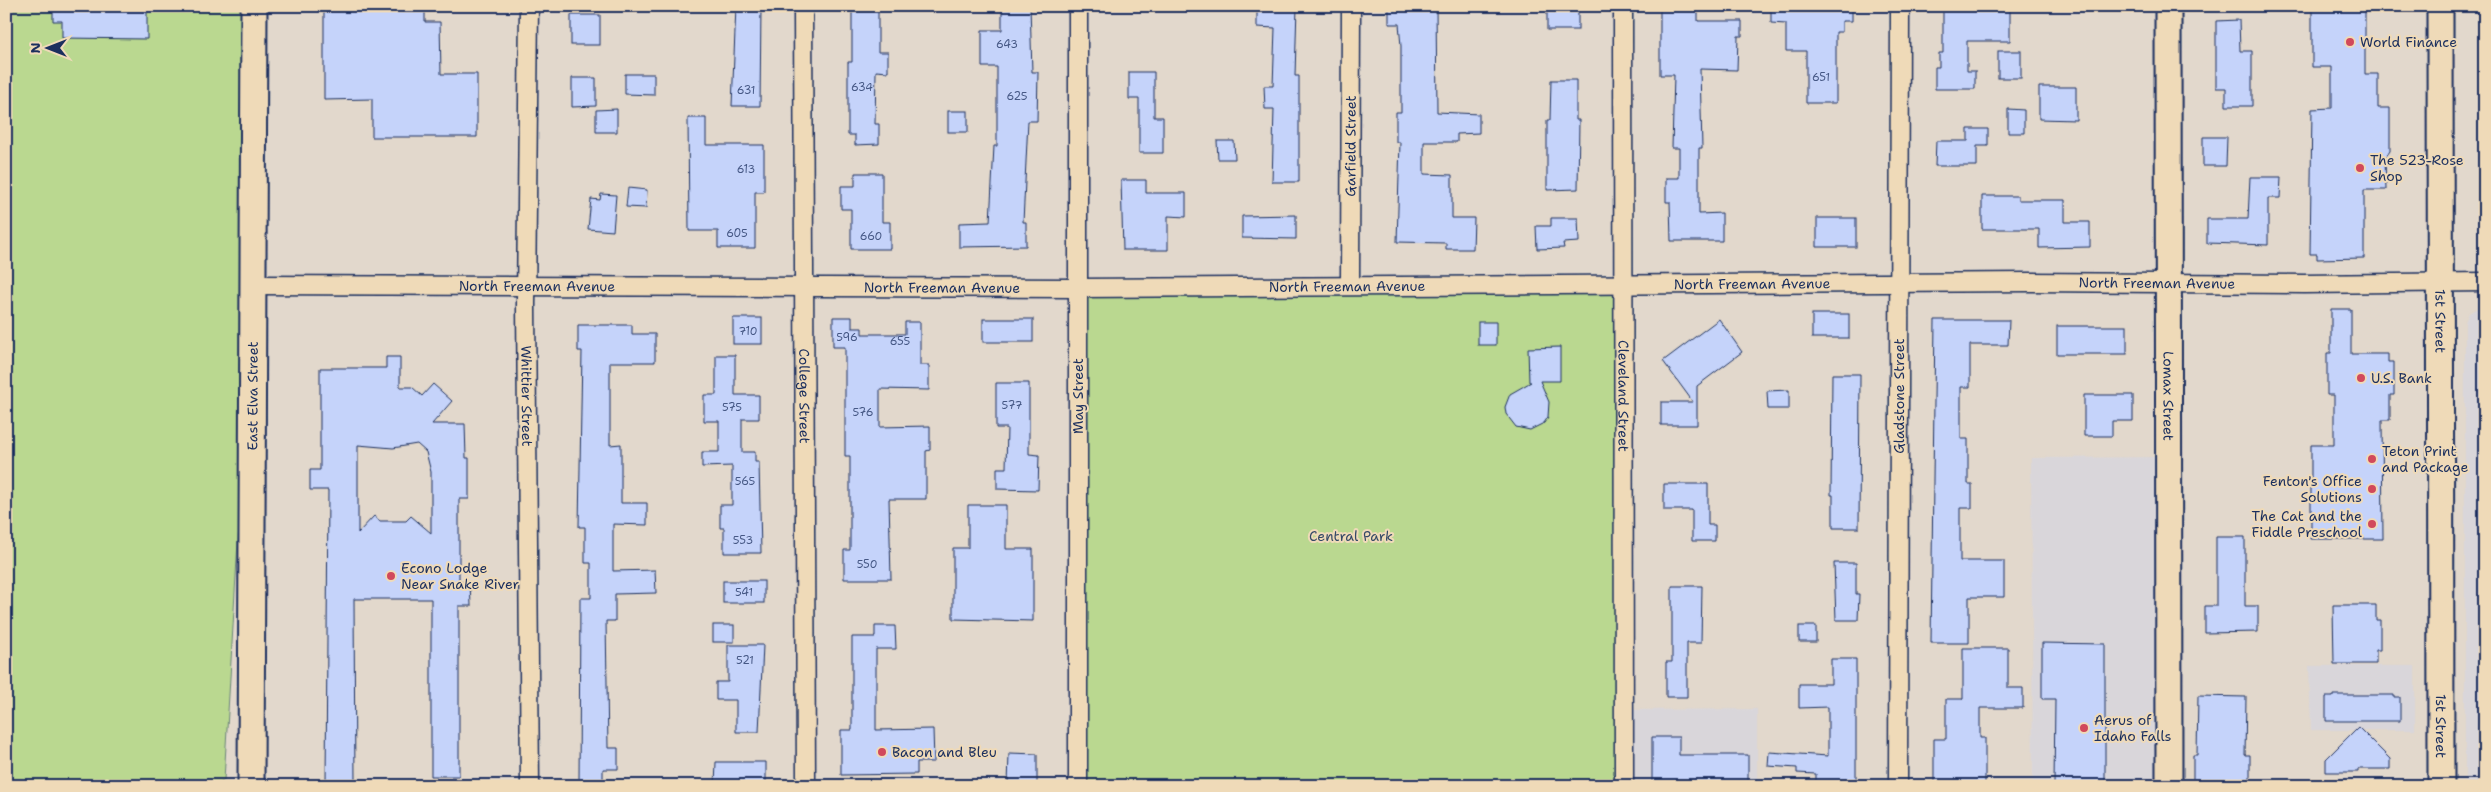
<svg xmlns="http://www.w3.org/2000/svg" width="2491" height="792" font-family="'Shantell Sans',sans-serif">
<rect width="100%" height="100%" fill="#e2d8cc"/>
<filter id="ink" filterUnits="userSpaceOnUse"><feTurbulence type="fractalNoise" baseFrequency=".02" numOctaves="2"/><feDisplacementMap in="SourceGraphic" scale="10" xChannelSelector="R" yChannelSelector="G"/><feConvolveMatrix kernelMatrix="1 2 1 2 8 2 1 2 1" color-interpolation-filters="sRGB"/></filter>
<g filter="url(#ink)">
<!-- built -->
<g fill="#d9d6da">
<path d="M2477,308h8v478h-20v-464l4,-9z"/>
<path d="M2169,457v329h-136l-2,-328z"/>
<path d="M2309,666h106v64h-104z"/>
<path d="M1757,709v77h-133v-76z"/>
</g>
<!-- green -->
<g fill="#bad890" stroke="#6a8477">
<path d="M6,6h248l-1,279 -29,495 -8,6h-210z"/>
<path d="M1624,286v500h-546v-498z"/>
</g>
<!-- building -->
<g fill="#c5d3fa" stroke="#1b2f5e" fill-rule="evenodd">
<path d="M53,6h94v33l-85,-1v-17h-9z"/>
<path d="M324,6h101v16h15l1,52h36v63h-105v-38l-48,1z"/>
<path d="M736,6h25l-1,100h-28z"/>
<path d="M1002,6h28l2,66h6l-1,49h-9l-5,101h3v24l-67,1v-24l31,-1 4,-76h3v-79h-15v-37h20z"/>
<path d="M1257,6h40l-2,70h4v106h-27l2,-73h-9l-1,-23h9l2,-58 -18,-1z"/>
<path d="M1389,6h47l1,106 42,2v19l-22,1v8h-33v32l28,1v43h22l-1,31h-27v-6l-49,-1 3,-100h-4v-30h5v-66l-2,-22h-10z"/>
<rect x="1547" y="6" width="31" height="24"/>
<path d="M1771,6h81v15h-10v11h-6v71h-30v-52h-20v-27l-15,-1z"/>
<path d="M1943,6h67v35h-43v30h8v18h-40v-22h4v-14h4z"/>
<path d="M2312,6h53v68h13v34h12v43l-5,7 1,32h-22v68l-47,1v-5h-7l2,-145 20,-1v-41h-20z"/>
<path d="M1660,8h38v13h44v15h-4l-1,34 -37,-1 2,79h-3v66l23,-1v28h-51l-1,-39h-4v-24h13v-30h-7l2,-73h-14z"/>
<path d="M852,11h26v41h10v20l-12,-1 -1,53h4v20l-24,1v-10h-7v-73h4z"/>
<rect x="571" y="15" width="29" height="30"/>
<path d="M2239,20l1,31h12v55h-26v-18h-10v-67z"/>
<rect x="1998" y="51" width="23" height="27"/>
<path d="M1129,72h25v45h9v36h-24v-54h-10z"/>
<path d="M625,74h29v21l-29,-1z"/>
<path d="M572,78h24v28l-24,1z"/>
<path d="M1551,80h25v40h3l-1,69 -31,1v-70h3z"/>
<path d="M2039,87h37v33l-37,-1z"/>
<path d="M617,109v23h-21v-22z"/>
<path d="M2008,109l16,1v23h-16z"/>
<rect x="948" y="111" width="20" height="21"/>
<path d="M688,118h18v27h58v47h-9v56h-37v-17h-29z"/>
<path d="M1968,129h20v17h-11v20h-42l1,-25h32z"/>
<path d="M2203,137h24l-1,29h-23z"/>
<path d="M1217,141h17l1,18h-17z"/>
<path d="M855,173h27v49h8v27h-39v-40h-10v-23h14z"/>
<path d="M2250,177h31l-1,21h-12v47l-61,-2v-24h41z"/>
<path d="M1121,180h25v13h40v24l-18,-1v34h-45z"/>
<path d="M628,188l19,2 -1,18 -20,-1z"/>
<path d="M601,194l15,1 -3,36 -25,-2 3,-30 9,1z"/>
<path d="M1982,196h36v4h47v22h25v25l-51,1v-19h-57z"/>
<path d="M1296,215v24l-54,-1v-22z"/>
<path d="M1551,218h27l1,24 -16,1 1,5 -27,1 -1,-23h15z"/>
<rect x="1817" y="218" width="39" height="29"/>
<path d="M2331,309h20v45h37v8h6v33h-4v25h-8l1,119h-72v-94h23v-50h-7v-42h4z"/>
<rect x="1812" y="314" width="37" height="24"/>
<path d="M833,317h19v11h10v6h43v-12h15v43h9v25l-49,-1v38l50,-1v24l-4,1v48h-37l2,80h-47v-29h6v-94h-5v-109h-12z"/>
<rect x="733" y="318" width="29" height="26"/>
<rect x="983" y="319" width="50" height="23"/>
<path d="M1719,319l23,33 -45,34v39h-36v-23h32l-30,-41z"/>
<path d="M1935,320h74l-1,25h-38v42h-9v52h7v45h4v24h-12v53h44v36h-35v46h-38z"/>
<rect x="1478" y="322" width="18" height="23"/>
<path d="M578,325h54v9h23v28h-45v83l11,-1v59h26v22l-34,-1v47l42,-1 1,23 -41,1v27h-9l2,127h10v21h-15v17h-24l1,-188h11v-35h-6v-36h-6l3,-176h-4z"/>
<rect x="2057" y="326" width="70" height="28"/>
<path d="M1560,347v34h-20l9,21 -1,15 -4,6 -14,7 -14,-3 -10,-13 -1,-7 5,-13 21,-12h-2l-1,-34z"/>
<path d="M716,355h19v40h24v24h-17v33h13v10h4l2,91h-37v-25h-4v-23h12v-39l-30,1v-15h17v-31h-15v-26h12z"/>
<path d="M386,357h14v30h12l10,9 11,-12 19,17 -20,23h33l1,34h3v41h-10v83h11l1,24h-12v170h-28v-177h-77l1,187h-29l2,-296h-18v-20h10v-102h66zM417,444l9,8 5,20v61l-20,-17 -5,5h-26l-6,-5 -16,17v-88l35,3z"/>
<path d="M1832,374h28l-1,154h-26v-33h-2z"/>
<path d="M996,383h33v71l10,1 -1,35 -41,-1v-21h9l1,-40h-11z"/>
<path d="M1789,390v19h-21l-1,-18z"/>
<path d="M2084,395h49v26h-21v15h-28z"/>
<path d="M1664,484h44v41h7v16h-23v-31h-28z"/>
<path d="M968,505h38v44h27v72l-80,-2v-71h15z"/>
<path d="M2216,537h29v69h13v26l-53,1v-27h11z"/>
<path d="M1834,563h22v31h3l-1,26h-22z"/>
<rect x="723" y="581" width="41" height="22"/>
<path d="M1672,586h30l-1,57h-14v54h-21v-35h6z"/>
<path d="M2333,605h43v15h4v30h-4v14h-42z"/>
<rect x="713" y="625" width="21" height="17"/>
<path d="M875,626h20l1,23h-20v81l57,-1 1,33h-17v12l-76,1v-45h11v-93h23z"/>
<rect x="1799" y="626" width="17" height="16"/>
<path d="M2042,643l63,1v142h-51l1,-87h-13z"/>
<path d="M728,645h35l-4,87h-23v-32h-20v-18h12z"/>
<path d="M1963,648h45v40h15v20h-43v30h5v48h-51v-47h12v-40h17z"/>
<path d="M1831,659h25v127h-40v-12l-19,-1v-5l-29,-2 1,-14 59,4v-49l-29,1v-24h32z"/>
<path d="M2333,695h61v2h6v24h-74v-24h7z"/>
<path d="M2198,696l48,1 -1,58h5v31h-57v-31h4z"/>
<path d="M2358,727l32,32v10h-32v3h-32v-13z"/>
<path d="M1652,737h27v18h69v31h-96z"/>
<path d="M1009,753l28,1v32h-29z"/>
<path d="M716,762h50v24h-51z"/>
</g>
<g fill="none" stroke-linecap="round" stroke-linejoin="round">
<defs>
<g id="street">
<path id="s1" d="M529,6l-3,299 4,481"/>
<path id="s2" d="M803,6l3,780"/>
<path id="s3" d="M1623,6l1,780"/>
<path id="s4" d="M253,285l825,3 952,-6 274,2 181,-2"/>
<path id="s5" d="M1350,285l1,-279"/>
<path d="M1078,786v-780"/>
<path id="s6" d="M1898,786l2,-780"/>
</g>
<g id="secondary">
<path id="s7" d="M2168,6l1,780"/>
<path id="s8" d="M2440,6l1,780"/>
<path id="s9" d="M251,786l3,-780"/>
</g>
</defs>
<!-- street casing -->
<use href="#street" stroke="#1b2f5e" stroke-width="21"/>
<!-- secondary casing -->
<use href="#secondary" stroke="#1b2f5e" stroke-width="29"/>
<!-- street -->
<use href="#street" stroke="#efdab8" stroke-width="18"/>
<!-- secondary -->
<use href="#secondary" stroke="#efdab8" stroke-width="25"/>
</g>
</g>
<!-- markers -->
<g fill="#d1495b" stroke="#efdab8" stroke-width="2">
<circle cx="2350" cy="42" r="5"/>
<circle cx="2360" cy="168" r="5"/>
<circle cx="2361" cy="378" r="5"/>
<circle cx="2372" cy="459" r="5"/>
<circle cx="2372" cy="489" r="5"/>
<circle cx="2372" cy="524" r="5"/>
<circle cx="391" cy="576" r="5"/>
<circle cx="2084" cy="728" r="5"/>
<circle cx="882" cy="752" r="5"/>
</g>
<g text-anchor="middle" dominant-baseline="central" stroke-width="4" stroke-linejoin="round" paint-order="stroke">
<!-- number labels -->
<g font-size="11" fill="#465885">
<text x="1007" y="44">643</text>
<text x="1821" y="77">651</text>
<text x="862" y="87">634</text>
<text x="746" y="90">631</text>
<text x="1017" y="96">625</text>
<text x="746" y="169">613</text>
<text x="737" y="233">605</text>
<text x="871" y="236">660</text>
<text x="748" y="331">710</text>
<text x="847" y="337">596</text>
<text x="900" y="341">655</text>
<text x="1012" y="405">577</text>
<text x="732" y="407">575</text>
<text x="863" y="412">576</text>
<text x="745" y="481">565</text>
<text x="743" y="540">553</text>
<text x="867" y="564">550</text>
<text x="744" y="592">541</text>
<text x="745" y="660">521</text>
</g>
<!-- poi labels -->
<g font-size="14" fill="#1b2f5e" stroke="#efdab8" text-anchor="start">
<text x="2360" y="42">World Finance</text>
<text x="2370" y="160">The 523-Rose<tspan x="2370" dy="16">Shop</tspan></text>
<text x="2371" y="378">U.S. Bank</text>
<text x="2382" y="451">Teton Print<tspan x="2382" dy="16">and Package</tspan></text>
<text x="2362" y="481" text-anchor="end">Fenton's Office<tspan x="2362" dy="16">Solutions</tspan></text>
<text x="2362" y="516" text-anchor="end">The Cat and the<tspan x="2362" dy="16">Fiddle Preschool</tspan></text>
<text x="401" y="568">Econo Lodge<tspan x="401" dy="16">Near Snake River</tspan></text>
<text x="2094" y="720">Aerus of<tspan x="2094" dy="16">Idaho Falls</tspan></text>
<text x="892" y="752">Bacon and Bleu</text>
</g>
<!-- street labels -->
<g font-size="14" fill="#1b2f5e" stroke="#efdab8">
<text stroke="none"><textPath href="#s5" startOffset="139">Garfield Street</textPath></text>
<text stroke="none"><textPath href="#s4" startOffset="1904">North Freeman Avenue</textPath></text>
<text stroke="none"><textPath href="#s4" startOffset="1499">North Freeman Avenue</textPath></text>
<text stroke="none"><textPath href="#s4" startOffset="284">North Freeman Avenue</textPath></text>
<text stroke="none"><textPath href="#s4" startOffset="1094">North Freeman Avenue</textPath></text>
<text stroke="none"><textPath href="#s4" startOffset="689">North Freeman Avenue</textPath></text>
<text stroke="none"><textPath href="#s8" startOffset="315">1st Street</textPath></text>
<text stroke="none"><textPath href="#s9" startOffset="390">East Elva Street</textPath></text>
<text stroke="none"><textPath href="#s1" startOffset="390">Whittier Street</textPath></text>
<text stroke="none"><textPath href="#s2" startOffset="390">College Street</textPath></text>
<text transform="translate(1078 396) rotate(-90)">May Street</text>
<text stroke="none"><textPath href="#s3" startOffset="390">Cleveland Street</textPath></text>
<text stroke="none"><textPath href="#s6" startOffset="390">Gladstone Street</textPath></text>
<text stroke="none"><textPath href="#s7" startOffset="390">Lomax Street</textPath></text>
<text stroke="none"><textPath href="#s8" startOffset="720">1st Street</textPath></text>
</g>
<!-- park labels -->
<g font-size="14" fill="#334866" stroke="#efdab8">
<text x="1351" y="536">Central Park</text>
</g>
</g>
<!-- margin -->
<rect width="2491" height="792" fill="none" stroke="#efdab8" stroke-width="25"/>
<rect x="12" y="12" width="2466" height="767" fill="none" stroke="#1b2f5e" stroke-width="2" filter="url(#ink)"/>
<!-- north arrow -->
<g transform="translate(48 48) rotate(270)" stroke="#efdab8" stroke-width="4" paint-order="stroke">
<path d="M0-4L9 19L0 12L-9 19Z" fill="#1b2f5e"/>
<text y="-8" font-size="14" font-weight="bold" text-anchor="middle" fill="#1b2f5e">N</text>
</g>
</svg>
